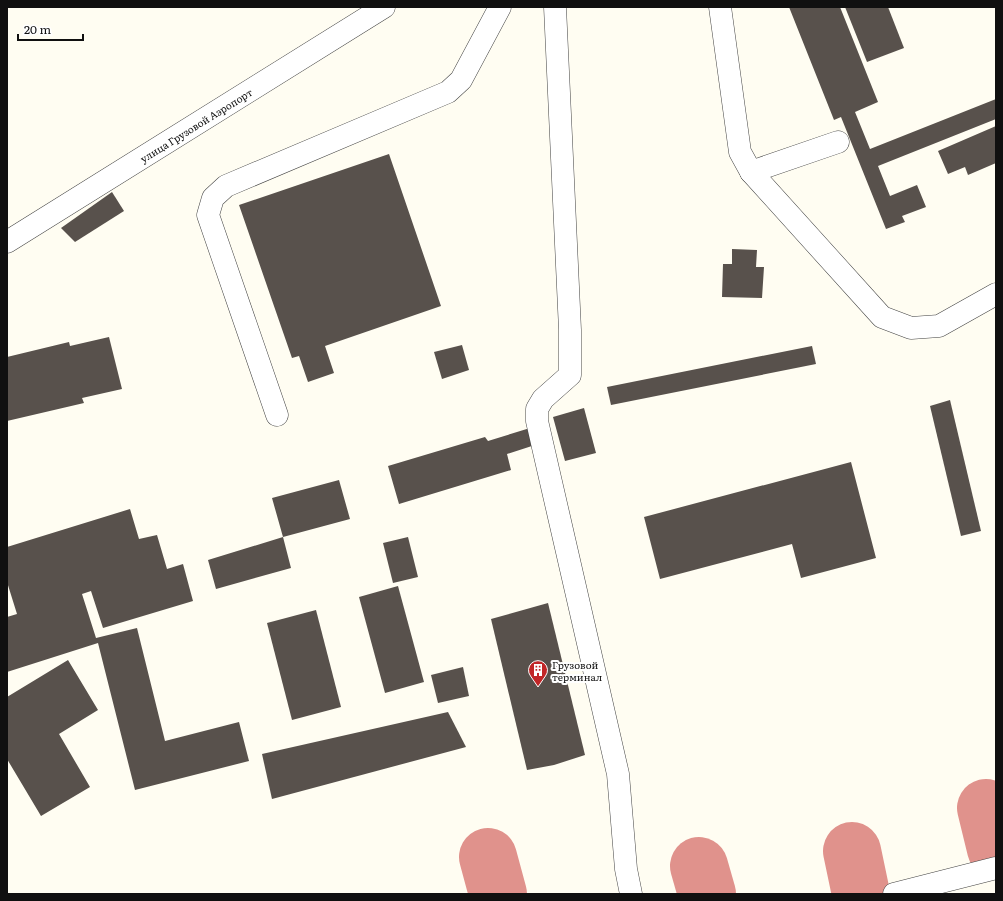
<svg xmlns="http://www.w3.org/2000/svg" width="1003" height="901" font-family="Literata,serif">
<rect width="100%" height="100%" fill="#fffdf2"/>
<g fill="none" stroke-linecap="round" stroke-linejoin="round">
<!-- taxiway -->
<g stroke="#e0928c" stroke-width="58">
<path d="M986,808l10,41"/>
<path d="M852,851l9,43"/>
<path d="M488,857l10,37"/>
<path d="M699,866l8,28"/>
</g>
</g>
<!-- building -->
<g fill="#58514c">
<path d="M789,7h51l38,95 -23,10 15,37 126,-50v20l-118,47 12,30 27,-11 9,22 -24,9 3,6 -19,7 -45,-112 -7,3z"/>
<path d="M845,7h43l16,41 -37,14z"/>
<path d="M996,126v37l-28,12 -3,-8 -17,7 -10,-23z"/>
<path d="M389,154l52,152 -116,40 9,27 -26,9 -9,-26 -7,2 -53,-153z"/>
<path d="M112,192l12,19 -49,31 -14,-14z"/>
<path d="M732,249l25,1 -1,17h8l-2,31 -40,-1 1,-33h9z"/>
<path d="M109,337l13,52 -40,9 2,5 -77,18v-64l62,-15 1,4z"/>
<path d="M462,345l7,25 -27,9 -8,-27z"/>
<path d="M812,346l4,18 -205,41 -4,-18z"/>
<path d="M950,400l31,131 -20,5 -31,-130z"/>
<path d="M584,408l12,45 -31,8 -12,-44z"/>
<path d="M530,428l5,17 -28,9 4,16 -112,34 -11,-38 97,-29 3,4z"/>
<path d="M851,462l25,96 -75,20 -9,-34 -132,35 -16,-62z"/>
<path d="M339,480l11,39 -67,18 8,31 -75,21 -8,-29 75,-23 -11,-39z"/>
<path d="M130,509l9,30 18,-4 10,34 16,-5 10,37 -90,27 -12,-37 -9,3 14,44 41,-10 28,113 74,-19 10,39 -114,29 -37,-147 -91,29v-55l10,-3 -10,-32v-35z"/>
<path d="M408,537l10,40 -25,6 -10,-40z"/>
<path d="M398,586l26,96 -39,11 -26,-96z"/>
<path d="M548,603l37,152 -31,10 -27,5 -36,-151z"/>
<path d="M316,610l25,97 -49,13 -25,-97z"/>
<path d="M68,660l30,50 -39,24 31,53 -49,29 -34,-57v-62z"/>
<path d="M463,667l6,29 -31,7 -7,-28z"/>
<path d="M448,712l18,35 -194,52 -10,-45z"/>
</g>
<g fill="none" stroke-linecap="round" stroke-linejoin="round">
<defs>
<g id="minor">
<path d="M555,7l15,323v45l-27,24 -6,10v12l81,353 8,95 5,25"/>
<path d="M720,7l20,145 11,20 131,145 29,11 28,-2 57,-32"/>
<path d="M751,172l87,-30"/>
<path d="M7,242l377,-235"/>
<path d="M277,415l-69,-200 5,-17 13,-12 222,-94 13,-12 39,-73"/>
<path d="M894,894l102,-26"/>
</g>
</defs>
<!-- minor casing -->
<use href="#minor" stroke="#434343" stroke-width="23"/>
<!-- minor -->
<use href="#minor" stroke="#fff" stroke-width="22"/>
</g>
<!-- icons -->
<defs>
<symbol id="building-pin" viewBox="-11 -11 22 30"><path d="M0 17L-7.5 6A9.5 9.5 0 1 1 7.5 6Z" fill="#c12627" stroke="#fff"/><path d="M-4-6H4V6H1V3H-1V6H-4ZM-2.5-4.3h1.7v1.8h-1.7ZM.8-4.3h1.7v1.8H.8ZM-2.5-1h1.7V.8h-1.7ZM.8-1h1.7V.8H.8Z" fill="#fff"/></symbol>
</defs>
<g fill-rule="evenodd">
<use href="#building-pin" x="527" y="659" width="22" height="30"/>
</g>
<g text-anchor="middle" dominant-baseline="central" stroke-width="4" stroke-linejoin="round" paint-order="stroke">
<!-- street labels -->
<g font-size="10" fill="#101010" stroke="#fff">
<text transform="translate(196 125) rotate(-32)">улица Грузовой Аэропорт</text>
</g>
<!-- poi labels -->
<g font-size="10" fill="#101010" stroke="#fff" text-anchor="start">
<text x="552" y="664">Грузовой<tspan x="552" dy="12">терминал</tspan></text>
</g>
</g>
<!-- border -->
<rect width="1003" height="901" fill="none" stroke="#101010" stroke-width="16"/>
<!-- scale -->
<path d="M18 34v6h65v-6" fill="none" stroke="#101010" stroke-width="2"/>
<text x="24" y="34" font-size="12" fill="#101010" stroke="#ffffff" stroke-width="3" paint-order="stroke">20 m</text>
</svg>
